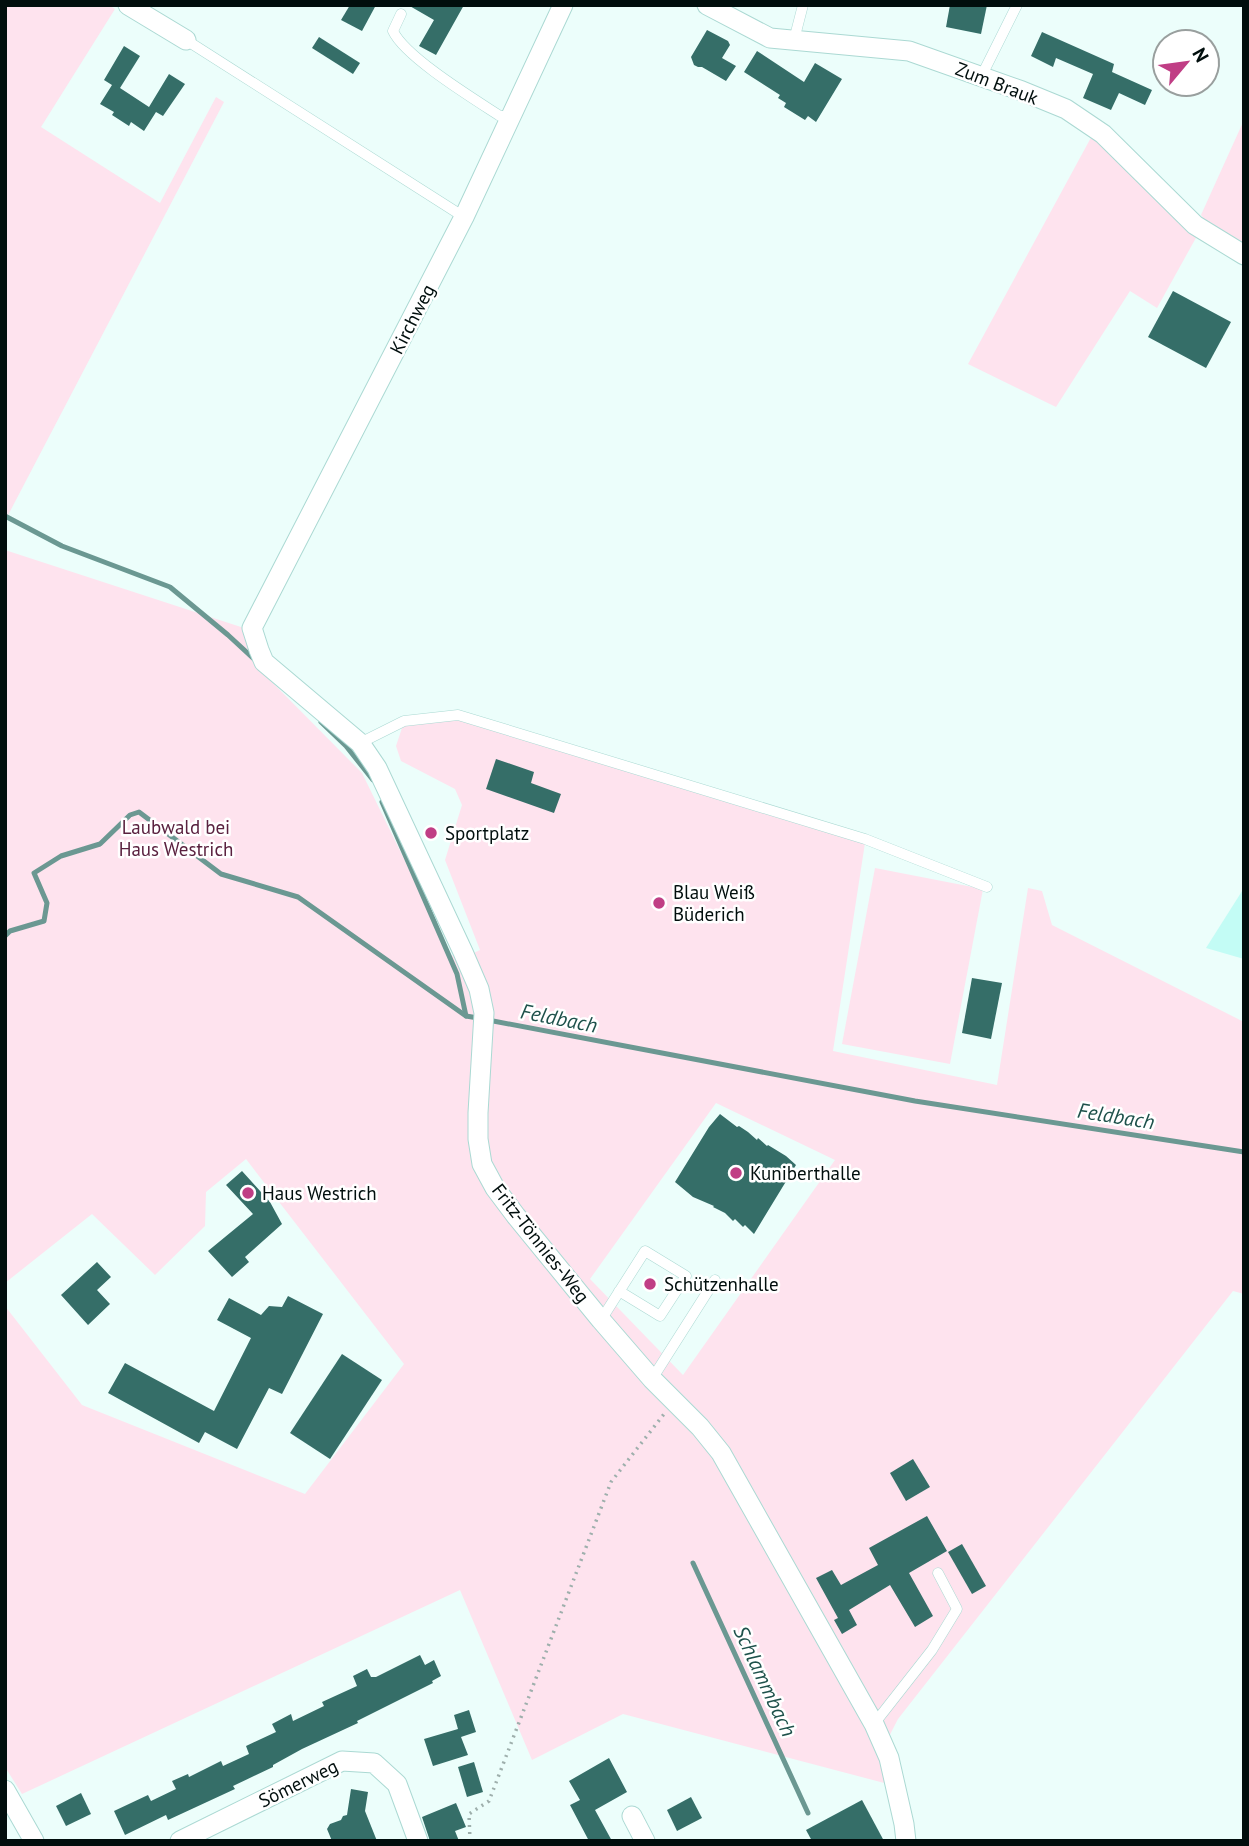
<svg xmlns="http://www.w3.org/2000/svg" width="1249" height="1846" font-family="'PT Sans',sans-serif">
<rect width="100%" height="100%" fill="#ecfefb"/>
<!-- built -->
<path fill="#c3fcf5" d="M1244,888v71l-38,-11z"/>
<!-- green -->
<g fill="#fee3ee" fill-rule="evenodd">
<path d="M5,5h104l6,4 -74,118 119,76 56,-106 8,5 -219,419z"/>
<path d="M1244,120v128l-32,-19 -11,-14z"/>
<path d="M1094,132l103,104 -40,72 -27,-17 -74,116 -88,-43z"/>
<path d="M5,550l239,78 22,48 96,97 89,182 10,4 19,-9 -35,-90 17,-55 -7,-16 -54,-28 -5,-15 8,-24 53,-4 408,125 -32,208 164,34 31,-197 14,3 10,34 192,97v272l-11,-3 -335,428 -19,37 9,28 -265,-70 -91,46 -72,-170 -438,204 -17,-27v-461l77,99 223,89 99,-130 -158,-205 -40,33 -1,34 -50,49 -63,-61 -87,69zM716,1103l119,57 -152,215 -93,-96z"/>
<path d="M875,868l108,21 -33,175 -108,-20z"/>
</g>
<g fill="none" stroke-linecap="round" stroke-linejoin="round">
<!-- stream -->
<g stroke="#6b9892" stroke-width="5">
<path d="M5,516l57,30 108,41 58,48 27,25"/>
<path d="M321,722l25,24 27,34"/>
<path d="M382,802l75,172 9,42"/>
<path d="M5,936l5,-5 34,-10 3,-18 -13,-30 27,-17 39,-12 30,-29 9,-3 82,62 77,23 168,119 12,2"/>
<path d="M488,1020l427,81 329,51"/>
<path d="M693,1563l115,250"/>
</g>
</g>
<!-- building -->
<g fill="#356e68">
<path d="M350,5h26l-14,26 -21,-11z"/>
<path d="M408,5h56l-28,50 -17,-9 15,-26z"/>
<path d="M950,5h37l-6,29 -35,-7z"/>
<path d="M707,30l21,11 2,4 -8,13 14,8 -10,15 -24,-14h-4l-4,-2 -3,-8z"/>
<path d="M1042,32l72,32 -2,8 40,18 -7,15 -26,-12 -8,17 -28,-12 10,-24 -37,-16 -3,9 -22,-11z"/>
<path d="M319,37l41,26 -7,11 -41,-26z"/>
<path d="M124,46l16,10 -20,32 29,19 20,-33 16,10 -22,32 -7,-4 -12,19 -13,-9 -2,4 -17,-11 2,-3 -14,-8 12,-19 -8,-5z"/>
<path d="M757,51l47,31 11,-19 27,16 -26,43 -8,-6 -3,4 -21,-13 2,-4 -8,-5 2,-3 -36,-23z"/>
<path d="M1173,291l58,31 -25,46 -58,-31z"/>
<path d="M496,759l38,13 -3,11 30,11 -7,19 -68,-24z"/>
<path d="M972,978l30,5 -11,56 -29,-6z"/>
<path d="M720,1114l17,13 2,-1 9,6 9,8 1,-2 9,8 1,-1 18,11 10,9 -42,69 -9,-9 -2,2 -8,-8 -2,2 -8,-8 -12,-6 1,-1 -21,-9 -18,-15 34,-55z"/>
<path d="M242,1171l28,31 12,22 -37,33 4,5 -17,15 -24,-26 45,-37 -27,-29z"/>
<path d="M97,1262l14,15 -14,13 13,14 -22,21 -27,-30z"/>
<path d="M288,1296l35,18 -41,80 -13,-6 -32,61 -32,-17 -6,11 -91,-50 17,-30 89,48 37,-73 -34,-18 12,-22 32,17 8,-9 13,1z"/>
<path d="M342,1354l40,26 -52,79 -40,-26z"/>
<path d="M913,1459l17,28 -24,14 -16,-28z"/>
<path d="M927,1516l20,35 -38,22 24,43 -18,11 -25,-42 -41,25 8,15 -15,9 -8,-14 4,-2 -22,-40 16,-8 9,15 37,-20 -9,-17z"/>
<path d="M962,1544l24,42 -14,8 -24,-42z"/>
<path d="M420,1655l5,10 9,-5 7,16 -9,5 1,2 -76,38 1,2 -56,26 -29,16v2l-40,19 2,3 -67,31 -2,-5 -41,20 -11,-24 34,-16 3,6 25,-12 -4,-8 16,-7 1,3 32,-16 2,5 26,-12 -3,-8 30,-14 -4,-8 19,-10 2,7 31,-15 -2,-4 35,-16 -4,-10 14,-7 4,8h5z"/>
<path d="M469,1710l7,22 -15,5 7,18 -35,11 -9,-27 34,-10 -4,-14z"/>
<path d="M609,1758l18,34 -32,18 17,31h-23l-19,-36 10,-5 -11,-19z"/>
<path d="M474,1762l9,30 -16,5 -9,-30z"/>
<path d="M351,1789l17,3 -3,19 12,30h-45l-5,-12 3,-5 11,-4 2,-4 4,-1z"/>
<path d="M81,1793l10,21 -25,12 -10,-20z"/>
<path d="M691,1797l11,21 -25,13 -10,-21z"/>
<path d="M862,1800l22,41h-72l-6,-11z"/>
<path d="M456,1803l10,24 -11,4 4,10h-29l-8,-24z"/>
</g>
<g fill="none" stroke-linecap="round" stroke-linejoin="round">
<defs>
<g id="lane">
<path d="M401,14l-8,17c12,26 81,68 107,85h11"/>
<path d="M186,40l278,177"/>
<path d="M794,40l9,-35"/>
<path d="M982,77l3,-8 32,-64"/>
<path d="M360,743l44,-22 54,-6 407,124 122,48"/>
<path d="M601,1320l44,-69 41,25 -26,40 -41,-25"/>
<path d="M652,1379l63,-99"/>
<path d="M874,1724l58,-74 25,-41 -19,-36"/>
</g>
<g id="street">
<path d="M128,5l58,35"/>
<path d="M563,5l-99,212 -212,411 7,22 5,12 96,81 17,25 86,184 16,37 5,24 -6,100v26l4,25 13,24 21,28 85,104 51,59 48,48 21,26 153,271 15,34 15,66 2,17"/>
<path d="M707,5l63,33 139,13 113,40 44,18 37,25 92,91 49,30"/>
<path d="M5,1790l29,51"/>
<path d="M632,1816l13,25"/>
<path d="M180,1841l162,-80 32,2 23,21 21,57"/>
</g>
</defs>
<!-- lane casing -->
<use href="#lane" stroke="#abd9d3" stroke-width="11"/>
<!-- street casing -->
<use href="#street" stroke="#abd9d3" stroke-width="21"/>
<!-- path -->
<path stroke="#9eafac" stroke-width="3.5" stroke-dasharray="2 5" stroke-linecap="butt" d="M470,1841l-1,-27 20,-13 122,-319 53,-68"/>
<!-- lane -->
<use href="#lane" stroke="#fff" stroke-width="10"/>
<!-- street -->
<use href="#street" stroke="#fff" stroke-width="19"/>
</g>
<!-- markers -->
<g fill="#c03e85" stroke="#fff" stroke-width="2.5">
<circle cx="431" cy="833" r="7"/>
<circle cx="659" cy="903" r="7"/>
<circle cx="736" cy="1173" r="7"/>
<circle cx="248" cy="1193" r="7"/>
<circle cx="650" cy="1284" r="7"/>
</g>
<g text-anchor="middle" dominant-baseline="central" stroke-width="5" stroke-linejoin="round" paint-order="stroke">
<!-- street labels -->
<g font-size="19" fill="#010e0d" stroke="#fff">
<text transform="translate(997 83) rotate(21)">Zum Brauk</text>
<text transform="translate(412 319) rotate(-63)">Kirchweg</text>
<text transform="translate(541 1243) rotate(52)">Fritz-Tönnies-Weg</text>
<text transform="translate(298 1783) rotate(-26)">Sömerweg</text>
</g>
<!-- park labels -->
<g font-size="19" fill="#5a213f" stroke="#fff">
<text x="176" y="827">Laubwald bei<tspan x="176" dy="22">Haus Westrich</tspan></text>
</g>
<!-- poi labels -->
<g font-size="19" fill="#010e0d" stroke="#fff" text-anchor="start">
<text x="445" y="833">Sportplatz</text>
<text x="673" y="892">Blau Weiß<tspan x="673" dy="22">Büderich</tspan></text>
<text x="750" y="1173">Kuniberthalle</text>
<text x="262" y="1193">Haus Westrich</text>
<text x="664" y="1284">Schützenhalle</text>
</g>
<!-- water labels -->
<g font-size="21" font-style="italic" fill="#1e514b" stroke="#fff">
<text transform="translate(559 1018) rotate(11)">Feldbach</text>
<text transform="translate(1116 1116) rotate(9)">Feldbach</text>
<text transform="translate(765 1681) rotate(65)">Schlammbach</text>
</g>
</g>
<!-- border -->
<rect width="1249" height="1846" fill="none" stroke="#010e0d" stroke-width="14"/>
<!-- north arrow -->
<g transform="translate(1186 63) rotate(61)"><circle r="33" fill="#ffffff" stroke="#999f9e" stroke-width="2"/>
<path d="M0-5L12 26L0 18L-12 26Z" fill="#c03e85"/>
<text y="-10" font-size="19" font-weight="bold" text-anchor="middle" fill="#010e0d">N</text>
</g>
</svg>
